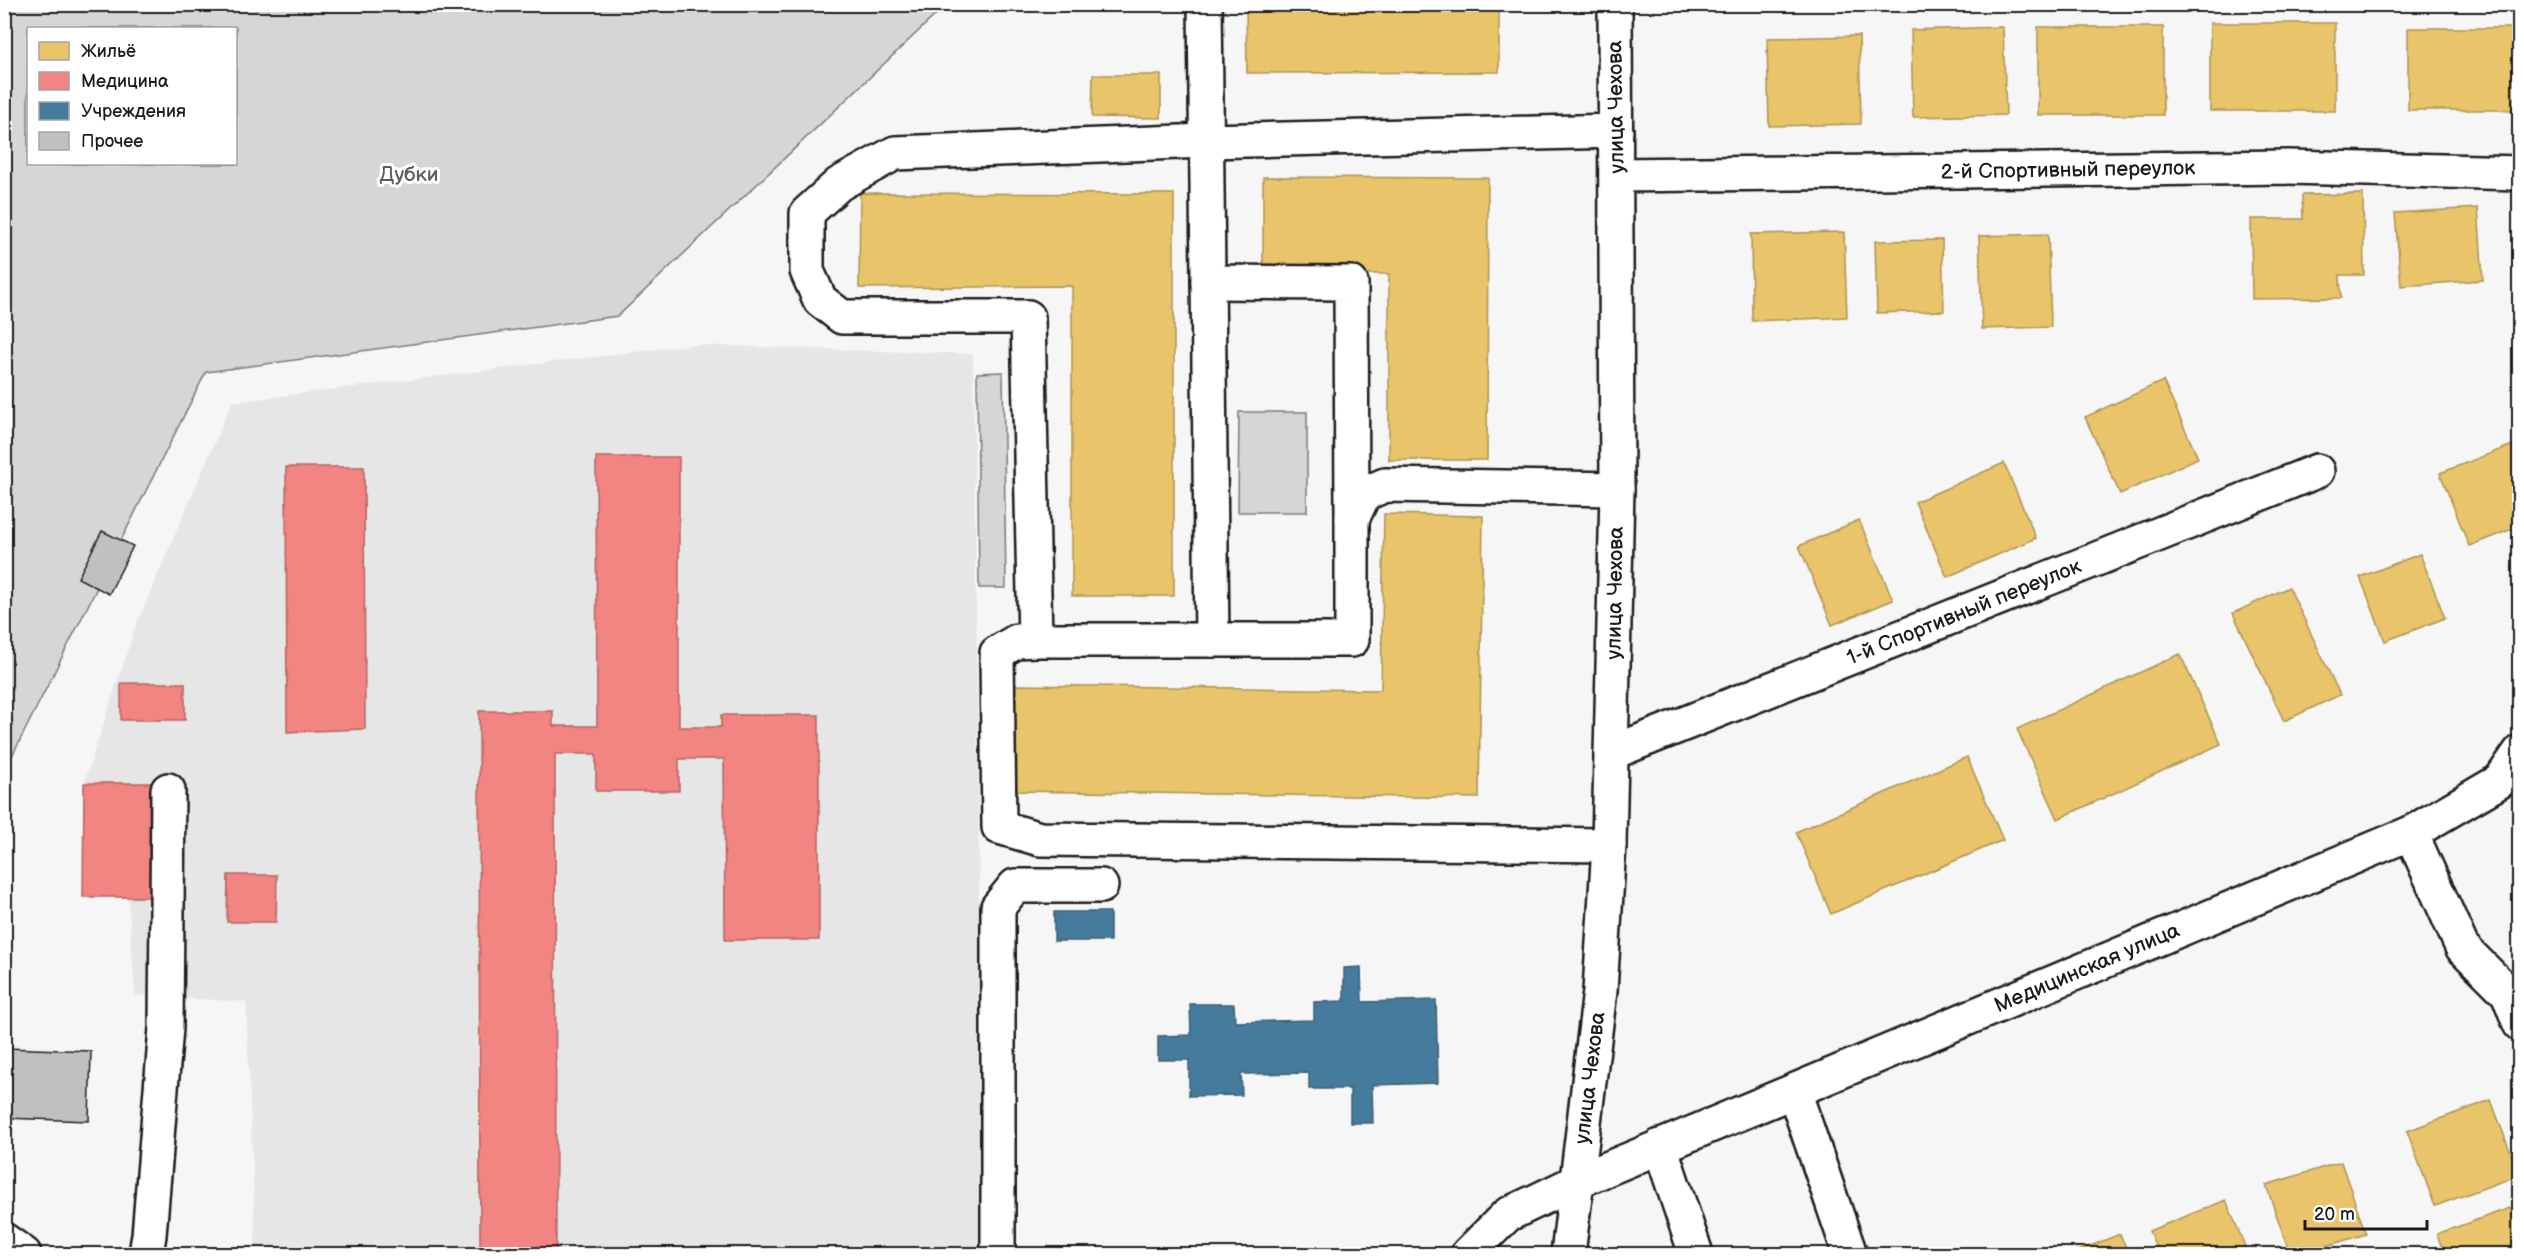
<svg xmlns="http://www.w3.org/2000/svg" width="2524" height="1259" font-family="'Balsamiq Sans',sans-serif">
<rect width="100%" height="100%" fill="#f6f6f6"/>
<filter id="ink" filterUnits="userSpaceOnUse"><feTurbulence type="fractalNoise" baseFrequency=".0167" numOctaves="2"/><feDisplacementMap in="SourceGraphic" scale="12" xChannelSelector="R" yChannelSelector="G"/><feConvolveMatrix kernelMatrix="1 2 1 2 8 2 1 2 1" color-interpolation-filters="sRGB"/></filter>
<g filter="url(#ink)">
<!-- built -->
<path fill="#e6e6e6" d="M690,345l283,9 6,513v387h-723l-10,-252 -111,-7 -7,-98h-45l1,-114 51,-155 97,-226z"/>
<!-- green -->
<g fill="#d6d6d6" stroke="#797979" stroke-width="1.5" fill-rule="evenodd">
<path d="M5,5h941l-328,311 -412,56 -201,398zM28,28h208v136h-208z"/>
<path d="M1003,372l3,216h-27l-2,-215z"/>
<path d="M1239,412h68v100h-69z"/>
</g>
<!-- homes -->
<g fill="#e9c46a" stroke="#ac9253" stroke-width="1.5">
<path d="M1246,4h253v68l-252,1z"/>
<rect x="2210" y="23" width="125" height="88"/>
<path d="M2003,27l3,88 -93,2 -2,-87z"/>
<rect x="2038" y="27" width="125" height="88"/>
<rect x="2408" y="28" width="105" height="82"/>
<path d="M1859,36l2,88 -92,2 -2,-88z"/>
<path d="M1093,75h68v43l-69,-1z"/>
<path d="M1263,177l225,1 -1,282h-98v-186l-126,-1z"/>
<path d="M860,193l314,1v402h-102v-310l-213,2z"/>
<path d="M2363,194l1,81h-24l1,23 -89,1 -1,-80h52l-1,-24z"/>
<path d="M2478,208l5,72 -82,6 -6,-73z"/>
<path d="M1844,232l3,85 -95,4 -1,-87z"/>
<path d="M2048,234l3,93 -69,2 -3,-93z"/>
<path d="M1942,240l2,71 -67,2 -2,-72z"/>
<path d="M2163,381l35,77 -78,36 -35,-77z"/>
<path d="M2520,442v84l-51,20 -29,-73z"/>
<path d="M2004,463l32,75 -89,39 -32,-75z"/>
<path d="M1384,514l99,2 -4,282 -466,-7 2,-106 366,5z"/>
<path d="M1859,520l34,80 -61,25 -33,-79z"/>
<path d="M2420,554l25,64 -60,23 -25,-64z"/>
<path d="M2289,587l51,108 -56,26 -51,-108z"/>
<path d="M2180,654l41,90 -163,75 -41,-90z"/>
<path d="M1967,757l36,83 -172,74 -35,-82z"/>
<path d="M2491,1100l28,75 -84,31 -28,-75z"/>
<path d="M2341,1162l25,72 -67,20h-9l-24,-69z"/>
<path d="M2226,1200l22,54h-89l-10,-23z"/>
<path d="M2510,1208l10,28v18h-76l-7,-20z"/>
<path d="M2120,1234l9,20h-58z"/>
</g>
<!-- health -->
<g fill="#f28482" stroke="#b26563" stroke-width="1.5">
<path d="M596,457h83v270h42v-12h98v225h-94l-1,-181h-45v32h-83v-37h-41l1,500h-76l-1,-543h74v15h44z"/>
<path d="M286,467h78l1,262 -78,3z"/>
<rect x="121" y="683" width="64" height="37"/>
<path d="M84,783h75l-2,114h-74z"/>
<path d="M228,875h49l-1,47h-49z"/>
</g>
<!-- public -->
<g fill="#457b9d" stroke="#395e76" stroke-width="1.5">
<rect x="1054" y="912" width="56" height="29"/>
<path d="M1361,967l1,35 74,-2 2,83 -66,2 1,38h-23v-34h-41v-16l-68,1 1,21 -53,1v-36h-31v-24l33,-1 -1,-31h44l1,18 79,-2v-18l30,-1v-33z"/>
</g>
<!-- building -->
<g fill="#c0c0c0" stroke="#1c1c1c" stroke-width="1.5">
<path d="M102,531l31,15 -24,48 -31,-16z"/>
<path d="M4,1048l87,3 -2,70 -85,-3z"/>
</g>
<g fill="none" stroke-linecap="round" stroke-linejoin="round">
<defs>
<g id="minor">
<path d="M1205,4l7,636"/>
<path d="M1617,175l671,-8 232,6"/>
<path d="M1208,282l143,1 1,236"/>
<path d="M1035,640l-7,-323h-186l-22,-17 -13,-29v-58l32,-29 56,-31 311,-12 410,-10"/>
<path d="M1611,753l706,-282"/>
<path d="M2411,833l51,114 46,46 12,-3"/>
<path d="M1609,845l-569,-6 -41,-12 -2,-174 20,-12 18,-1h317v-121l12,-25 21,-9 232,4"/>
<path d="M2508,993l12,31"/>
<path d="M1794,1091l56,163"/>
<path d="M1660,1146l36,108"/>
<path d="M4,1240l20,14"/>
<path d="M146,1254l3,-19 17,-207 2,-238"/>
<path d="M998,1254v-347l17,-21h86"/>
<path d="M1468,1254l39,-39 71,-34 833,-348 89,-52 20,-29"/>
<path d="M1568,1254l32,-263 9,-146 8,-356 -2,-485"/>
</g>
</defs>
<!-- minor casing -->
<use href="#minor" stroke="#1c1c1c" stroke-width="38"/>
<!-- minor -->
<use href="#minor" stroke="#fff" stroke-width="33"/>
</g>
</g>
<g text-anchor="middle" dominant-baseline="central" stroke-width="6" stroke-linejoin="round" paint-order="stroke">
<!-- street labels -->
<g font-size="21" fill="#1c1c1c" stroke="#fff">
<text transform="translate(1616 107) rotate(-91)">улица Чехова</text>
<text transform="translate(2068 170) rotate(-1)">2-й Спортивный переулок</text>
<text transform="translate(1615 593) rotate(-89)">улица Чехова</text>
<text transform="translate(1964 612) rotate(-22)">1-й Спортивный переулок</text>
<text transform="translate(2087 968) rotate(-23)">Медицинская улица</text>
<text transform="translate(1590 1078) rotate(-83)">улица Чехова</text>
</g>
<!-- park labels -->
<g font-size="21" fill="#5d5d5d" stroke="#fff">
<text x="409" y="174">Дубки</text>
</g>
</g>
<!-- margin -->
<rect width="2524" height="1259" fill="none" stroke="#fff" stroke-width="24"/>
<rect x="12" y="12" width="2500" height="1235" fill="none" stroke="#1c1c1c" stroke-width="2" filter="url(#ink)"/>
<!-- legend -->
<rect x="27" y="27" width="210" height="138" fill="#ffffff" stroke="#a4a4a4" stroke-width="1.5"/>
<rect x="39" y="42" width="30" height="18" fill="#e9c46a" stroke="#a4a4a4" stroke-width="1.5"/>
<text x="81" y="57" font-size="18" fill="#1c1c1c">Жильё</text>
<rect x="39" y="72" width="30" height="18" fill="#f28482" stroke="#a4a4a4" stroke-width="1.5"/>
<text x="81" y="87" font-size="18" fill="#1c1c1c">Медицина</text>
<rect x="39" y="102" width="30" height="18" fill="#457b9d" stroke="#a4a4a4" stroke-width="1.5"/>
<text x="81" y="117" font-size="18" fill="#1c1c1c">Учреждения</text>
<rect x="39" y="132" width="30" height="18" fill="#c0c0c0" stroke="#a4a4a4" stroke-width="1.5"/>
<text x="81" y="147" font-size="18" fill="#1c1c1c">Прочее</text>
<!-- scale -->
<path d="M2305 1220v9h122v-9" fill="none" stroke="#1c1c1c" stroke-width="3"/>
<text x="2314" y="1220" font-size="18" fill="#1c1c1c" stroke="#ffffff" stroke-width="4.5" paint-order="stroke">20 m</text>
</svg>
